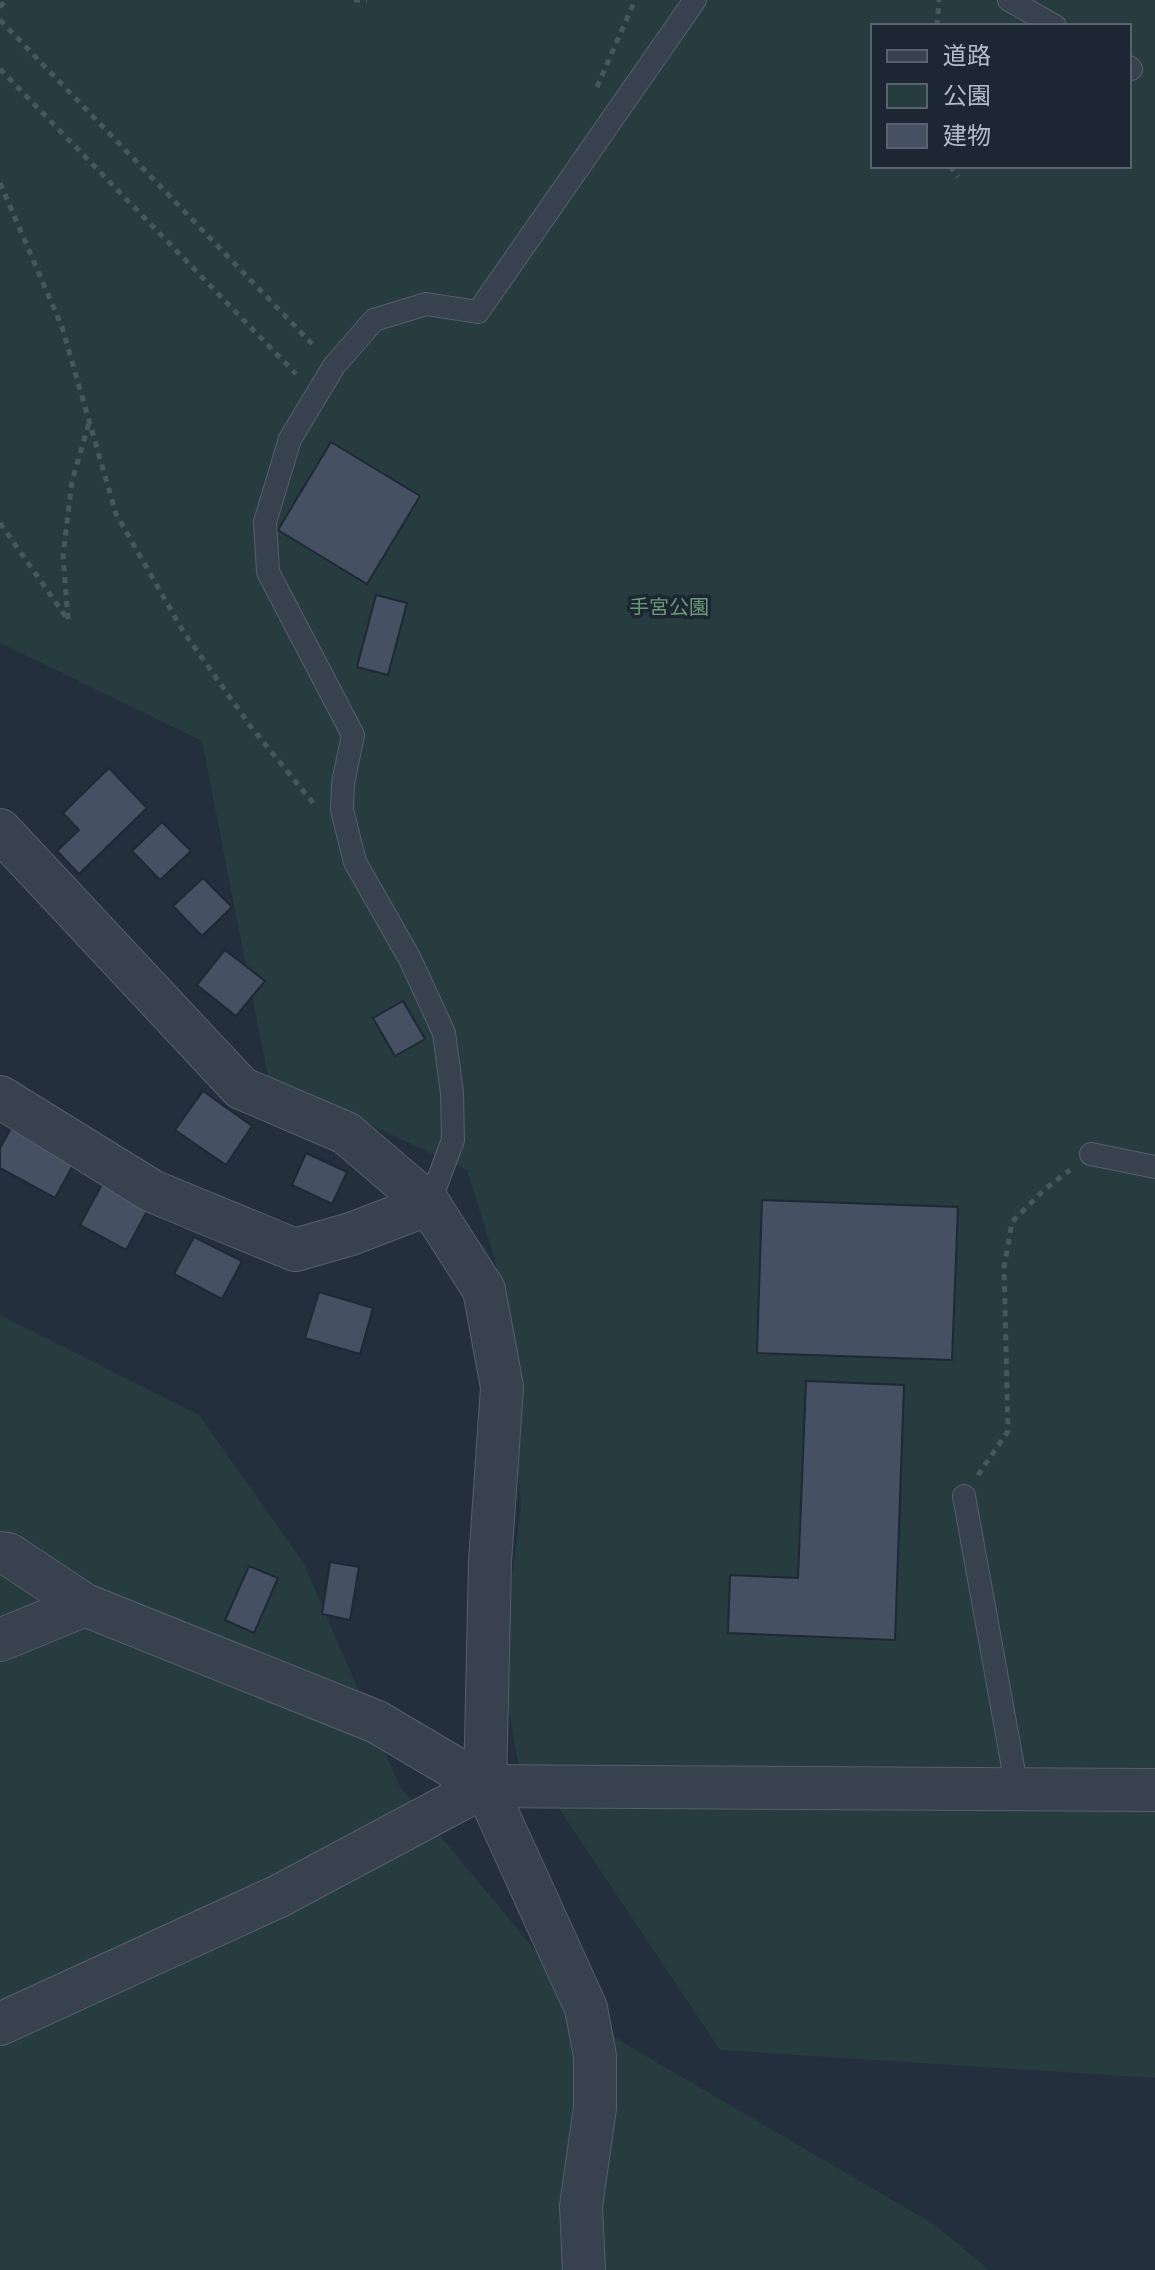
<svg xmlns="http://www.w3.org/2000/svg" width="1155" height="2270" font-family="'DM Sans','Noto Sans JP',sans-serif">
<rect width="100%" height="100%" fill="#242f3e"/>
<!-- green -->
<g fill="#263c3f" fill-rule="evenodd">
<path d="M0,0h1155v2078l-435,-28 -178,-267 -23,-15 -18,-101 20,-159 -13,-170 -13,-79 -28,-89 -199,-93 -66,-336 -202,-98zM873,26h256v140h-256z"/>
<path d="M0,1315l199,100 105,149 96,223 200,242 335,196 54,45h-989z"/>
</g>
<!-- building -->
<g fill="#455162" stroke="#1f2835" stroke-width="2">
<path d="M331,442l89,54 -53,88 -89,-54z"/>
<path d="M376,595l31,8 -19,72 -31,-8z"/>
<path d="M109,768l38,40 -68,66 -22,-23 22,-21 -16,-17z"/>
<path d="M162,822l29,29 -31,29 -28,-29z"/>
<path d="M203,878l29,29 -30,29 -29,-30z"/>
<path d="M225,950l40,31 -29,35 -39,-31z"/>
<path d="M403,1001l22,38 -30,17 -22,-38z"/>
<path d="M203,1091l49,35 -26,39 -51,-35z"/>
<path d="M15,1121l63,35 -23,42 -55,-30v-20z"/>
<path d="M306,1153l41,19 -15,32 -40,-19z"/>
<path d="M106,1177l46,25 -26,48 -46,-25z"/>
<path d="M762,1200l196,7 -6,153 -195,-7z"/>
<path d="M194,1237l48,24 -20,38 -48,-25z"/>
<path d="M319,1292l54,16 -13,46 -55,-16z"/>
<path d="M806,1381l98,4 -9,255 -167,-7 2,-58 68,3z"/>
<path d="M330,1562l29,5 -9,53 -28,-6z"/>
<path d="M249,1566l29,12 -24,55 -29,-13z"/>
</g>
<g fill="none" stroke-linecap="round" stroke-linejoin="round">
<defs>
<g id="service">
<path d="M1009,0l46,26"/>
<path d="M1129,67l2,2"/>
<path d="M1091,1154l64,13"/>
<path d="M429,1204l24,-64 -1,-47 -8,-60 -34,-74 -55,-97 -13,-52 1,-27 10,-48 -85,-163 -3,-50 25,-83 44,-73 40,-46 52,-16 52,8 217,-312"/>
<path d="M964,1496l53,293"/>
</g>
<g id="minor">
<path d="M0,830l241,258 105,45 83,71 55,86 18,97 -12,175 -5,224 101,222 9,48v52l-14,98 3,64"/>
<path d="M0,1097l152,94 143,59 56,-16 78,-30"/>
<path d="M0,1553l8,1 77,51 292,117 108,64"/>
<path d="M0,1640l85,-35"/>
<path d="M0,2024l279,-128 206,-110 670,4"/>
</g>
</defs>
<!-- service casing -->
<use href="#service" stroke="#565f6c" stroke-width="24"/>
<!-- minor casing -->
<use href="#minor" stroke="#565f6c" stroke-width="44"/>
<!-- path -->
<g stroke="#44595c" stroke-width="5" stroke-dasharray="6 6" stroke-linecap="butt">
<path d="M354,0h13"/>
<path d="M0,7l6,-7"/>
<path d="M0,20l316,328"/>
<path d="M937,26l2,-26"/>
<path d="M0,69l296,305"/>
<path d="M597,87l38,-87"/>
<path d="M950,166l8,11"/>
<path d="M0,183l62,144 54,187 67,117 68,96 63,77"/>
<path d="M0,523l66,94"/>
<path d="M68,619l-5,-63 9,-75 17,-58"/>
<path d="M978,1475l30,-44 -4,-164 8,-45 33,-33 25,-19"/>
</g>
<!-- service -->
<use href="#service" stroke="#38414e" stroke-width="22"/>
<!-- minor -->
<use href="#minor" stroke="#38414e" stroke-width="42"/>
</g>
<g text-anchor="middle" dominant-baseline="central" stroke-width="7" stroke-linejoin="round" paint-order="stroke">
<!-- park labels -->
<g font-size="20" fill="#6b9a76" stroke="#1d2633">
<text x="669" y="607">手宮公園</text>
</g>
</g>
<!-- legend -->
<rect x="871" y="24" width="260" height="144" fill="#1d2633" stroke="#59626f" stroke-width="2"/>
<rect x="887" y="50" width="40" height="12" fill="#38414e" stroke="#59626f" stroke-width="2"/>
<text x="943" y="64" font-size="24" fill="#b4bcc9">道路</text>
<rect x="887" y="84" width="40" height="24" fill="#263c3f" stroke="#59626f" stroke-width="2"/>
<text x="943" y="104" font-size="24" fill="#b4bcc9">公園</text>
<rect x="887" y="124" width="40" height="24" fill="#455162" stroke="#59626f" stroke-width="2"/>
<text x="943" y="144" font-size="24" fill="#b4bcc9">建物</text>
</svg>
